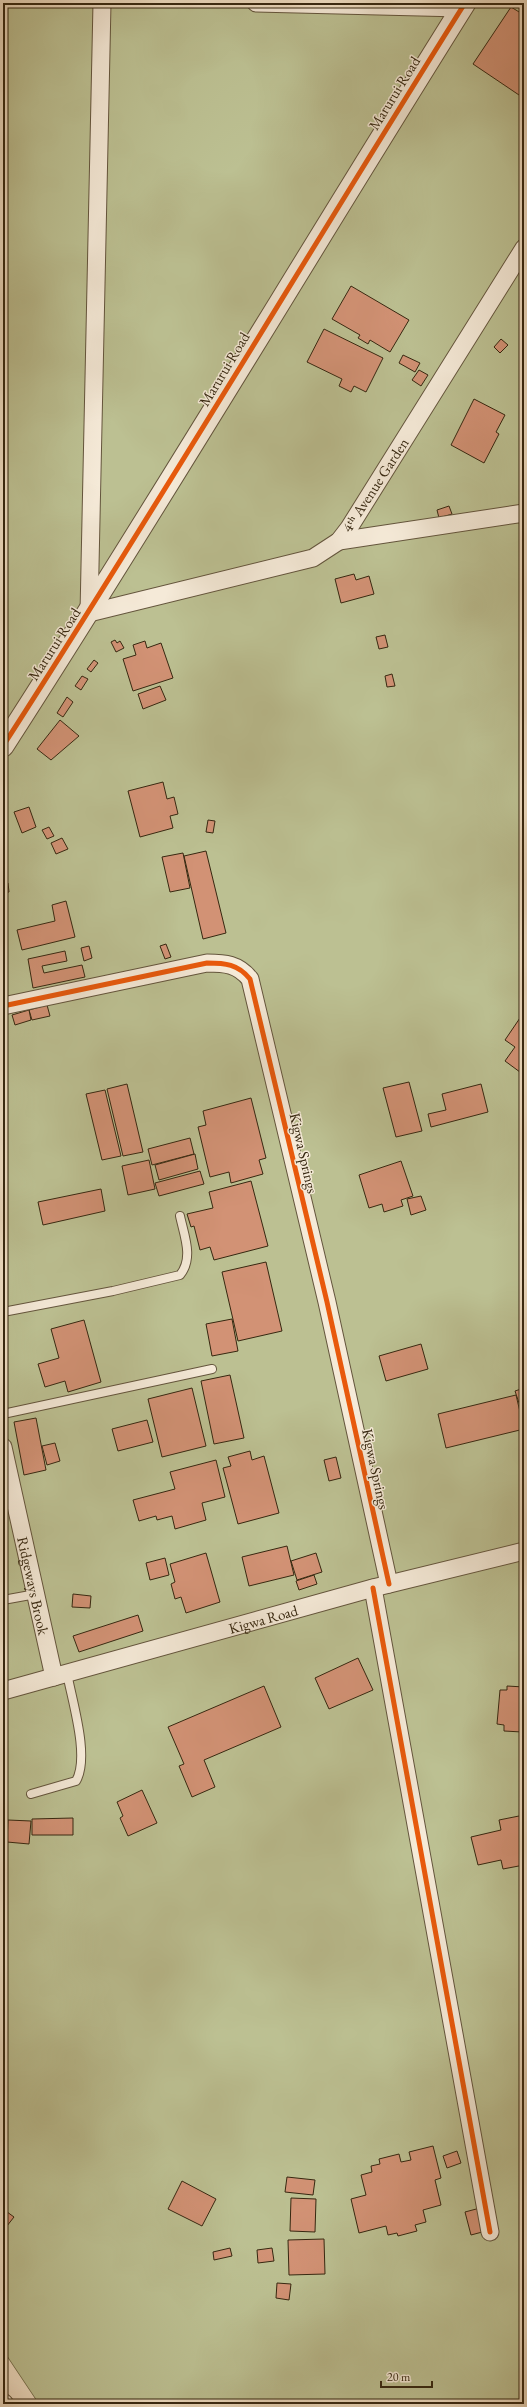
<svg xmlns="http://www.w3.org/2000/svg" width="527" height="2407" font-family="'EB Garamond',serif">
<rect width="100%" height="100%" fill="#efdec3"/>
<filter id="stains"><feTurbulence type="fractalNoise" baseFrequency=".005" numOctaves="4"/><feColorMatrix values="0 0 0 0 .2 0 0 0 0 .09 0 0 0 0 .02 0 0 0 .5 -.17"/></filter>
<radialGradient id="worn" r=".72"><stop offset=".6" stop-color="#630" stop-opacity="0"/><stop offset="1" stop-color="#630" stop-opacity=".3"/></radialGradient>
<!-- green -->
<path fill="#bcc092" stroke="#797451" d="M3,3h521v2401h-485l-36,-54z"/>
<!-- building -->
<g fill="#d29275" stroke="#362710">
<path d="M511,7l13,8v72l-5,8 -46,-31z"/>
<path d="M351,286l58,34 -19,32 -20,-12 -2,4 -10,-6 2,-3 -28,-16z"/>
<path d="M324,329l59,29 -17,34 -12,-6 -3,6 -12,-6 3,-7 -35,-17z"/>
<path d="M501,339l7,6 -8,8 -6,-6z"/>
<path d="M403,355l17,8 -5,9 -16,-9z"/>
<path d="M419,370l9,5 -7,11 -9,-6z"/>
<path d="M474,399l31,16 -9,17 3,2 -15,29 -33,-18z"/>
<path d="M449,506l3,8 -13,4 -2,-8z"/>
<path d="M354,574l2,6 13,-4 5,18 -33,9 -6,-24z"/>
<path d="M385,635l3,12 -9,2 -3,-12z"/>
<path d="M115,640l2,3 3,-2 4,7 -8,4 -5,-10z"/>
<path d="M145,641l2,7 14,-5 12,35 -40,13 -10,-32 13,-4 -3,-10z"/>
<path d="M94,660l4,3 -7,9 -4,-3z"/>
<path d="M392,674l3,12 -8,1 -2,-11z"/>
<path d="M82,676l6,3 -7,11 -6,-4z"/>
<path d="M160,686l6,14 -23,9 -5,-15z"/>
<path d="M67,697l6,5 -10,15 -6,-4z"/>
<path d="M60,720l19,16 -28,24 -14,-11z"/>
<path d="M163,782l4,17 7,-2 4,17 -8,2 3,12 -33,9 -12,-46z"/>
<path d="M29,807l7,20 -14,6 -8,-21z"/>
<path d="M208,820l7,1 -2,12 -7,-1z"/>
<path d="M49,827l5,9 -7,3 -5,-9z"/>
<path d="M62,838l6,11 -12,5 -5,-11z"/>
<path d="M206,851l20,82 -23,6 -19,-83z"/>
<path d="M183,853l7,35 -20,4 -8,-35z"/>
<path d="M3,883h5l1,9 -6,1z"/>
<path d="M66,901l9,36 -53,13 -5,-20 38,-9 -3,-16z"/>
<path d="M166,944l5,13 -6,2 -5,-13z"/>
<path d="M89,946l3,12 -8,3 -3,-13z"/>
<path d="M65,951l2,10 -25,5 2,7 38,-8 3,12 -52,11 -5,-29z"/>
<path d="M47,1005l3,11 -18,4 -3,-10z"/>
<path d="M29,1010l2,10 -16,5 -3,-10z"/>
<path d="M522,1015l2,2v58l-19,-14 10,-14 -10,-7z"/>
<path d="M409,1082l13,49 -26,6 -13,-49z"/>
<path d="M127,1084l16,68 -20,4 -16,-67z"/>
<path d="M481,1084l7,28 -57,15 -3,-13 18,-4 -4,-16z"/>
<path d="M105,1090l16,66 -19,4 -16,-66z"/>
<path d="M251,1098l15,60 -7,2 4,14 -32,9 -2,-11 -19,5 -12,-50 8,-2 -3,-14z"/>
<path d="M190,1138l4,16 -42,11 -4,-16z"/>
<path d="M195,1154l3,15 -39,11 -4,-15z"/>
<path d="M149,1160l6,29 -27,6 -6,-29z"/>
<path d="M401,1161l12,35 -12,4 2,6 -19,6 -2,-8 -13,4 -10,-33z"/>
<path d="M200,1171l4,13 -45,12 -4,-13z"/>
<path d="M251,1181l17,65 -54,14 -4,-13 -10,3 -6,-24 -3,1 -4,-13 26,-6 -4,-16z"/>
<path d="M101,1189l4,22 -62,14 -5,-23z"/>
<path d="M421,1196l5,14 -15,5 -4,-16z"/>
<path d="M266,1262l16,69 -44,10 -16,-69z"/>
<path d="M232,1319l6,32 -26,5 -6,-32z"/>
<path d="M84,1320l17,62 -33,10 -3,-11 -20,6 -7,-23 21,-6 -8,-29z"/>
<path d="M421,1344l7,25 -42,12 -7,-25z"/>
<path d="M230,1375l14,63 -30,6 -13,-63z"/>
<path d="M192,1388l14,58 -44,11 -14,-58z"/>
<path d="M524,1388v30l-9,-27z"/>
<path d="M516,1395l8,34 -78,19 -8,-34z"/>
<path d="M36,1418l10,52 -22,5 -10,-53z"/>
<path d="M147,1420l6,22 -35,9 -6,-22z"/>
<path d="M55,1443l5,18 -13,4 -5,-19z"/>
<path d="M250,1451l2,9 12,-4 15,57 -41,11 -15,-56 8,-2 -3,-9z"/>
<path d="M336,1457l5,21 -12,3 -5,-21z"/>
<path d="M216,1460l9,37 -23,6 4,17 -31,9 -3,-13 -15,4 -1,-4 -17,5 -6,-21 42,-11 -5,-17z"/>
<path d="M287,1546l7,29 -45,11 -7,-29z"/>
<path d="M206,1553l14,49 -34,11 -5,-16 -6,2 -4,-15 4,-2 -5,-18z"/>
<path d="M316,1553l6,19 -25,8 -6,-19z"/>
<path d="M165,1558l4,17 -19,5 -4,-17z"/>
<path d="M314,1575l3,9 -18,6 -3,-9z"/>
<path d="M73,1594l18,2 -1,12 -18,-1z"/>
<path d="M138,1615l5,16 -64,21 -6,-16z"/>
<path d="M358,1658l15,32 -44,19 -14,-31z"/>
<path d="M264,1686l17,41 -77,33 11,27 -23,10 -13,-31 5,-2 -16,-37z"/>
<path d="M507,1686l17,1 -2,45 -18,-1v-6l-7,-1 3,-34h7z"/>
<path d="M142,1790l15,33 -29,13 -8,-18 3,-2 -6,-14z"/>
<path d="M524,1815v50l-21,4 -2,-9 -23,5 -7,-28 30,-7 -2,-10z"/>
<path d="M73,1818v17h-41v-16z"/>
<path d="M8,1820l23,1 -2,23 -22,-2z"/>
<path d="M433,2146l8,32 -6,2 6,25 -18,5 3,12 -11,3 2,6 -19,5 -1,-3 -9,2 -2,-9 -27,7 -8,-34 15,-4 -5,-20 11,-3 -1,-6 9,-2 -1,-5 20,-5 2,8 10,-2 -2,-8z"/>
<path d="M457,2151l4,12 -14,5 -4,-12z"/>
<path d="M287,2177l28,3 -2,15 -28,-3z"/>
<path d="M182,2181l34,18 -14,27 -34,-17z"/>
<path d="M291,2198l25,1 -1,33 -25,-1z"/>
<path d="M480,2208l6,23 -15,4 -6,-23z"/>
<path d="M3,2209l11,8 -11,14z"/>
<path d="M324,2239l1,35 -36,1 -1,-35z"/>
<path d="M230,2248l2,8 -18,4 -1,-8z"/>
<path d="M272,2248l2,13 -16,2 -1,-13z"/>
<path d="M277,2283l14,1 -2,16 -13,-2z"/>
</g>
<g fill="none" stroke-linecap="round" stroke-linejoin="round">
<defs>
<g id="service">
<path d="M3,1312l110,-21 67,-16c14,-17 4,-40 0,-59"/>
<path d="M3,1414l209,-45"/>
<path d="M3,1600l33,-6"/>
<path d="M31,1794l45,-13c14,-24 -4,-80 -9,-108"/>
</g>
<g id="minor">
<path d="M102,3l-13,610 224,-55 26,-17 10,-13 175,-280"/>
<path d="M256,3l205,5"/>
<path d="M339,541l185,-28"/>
<path d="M3,1006l204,-43c18,0 31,1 43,16l77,323 62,282"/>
<path id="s1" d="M3,1447l51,230"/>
<path d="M373,1588l117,644"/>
<path id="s2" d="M3,1691l370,-103 151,-37"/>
<path d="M3,2402l2,2"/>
</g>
<path id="tertiary" d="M3,746c158,-245 307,-496 462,-743"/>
</defs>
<!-- service casing -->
<use href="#service" stroke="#64553d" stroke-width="10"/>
<!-- minor casing -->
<use href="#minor" stroke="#64553d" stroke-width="19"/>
<!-- tertiary casing -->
<use href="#tertiary" stroke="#64553d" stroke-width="23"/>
<!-- service -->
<use href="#service" stroke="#f5ead8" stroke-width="8"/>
<!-- minor -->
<use href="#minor" stroke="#f5ead8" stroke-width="17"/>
<!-- tertiary -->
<use href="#tertiary" stroke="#f5ead8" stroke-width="21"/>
<defs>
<g id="cycleway">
<path d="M3,746c158,-245 307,-496 462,-743"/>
<path d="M3,1006l204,-43c18,0 31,1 43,16l77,323 62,282"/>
<path d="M373,1588l117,644"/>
</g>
</defs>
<!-- cycleway casing -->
<use href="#cycleway" stroke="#f5ead8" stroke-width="8"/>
<!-- cycleway -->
<use href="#cycleway" stroke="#e8590c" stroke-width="5"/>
</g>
<g text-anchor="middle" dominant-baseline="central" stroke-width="3" stroke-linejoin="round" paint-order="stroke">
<!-- street labels -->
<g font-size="15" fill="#362710" stroke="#f5ead8">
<text transform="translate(394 93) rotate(-58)">Marurui Road</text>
<text transform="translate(224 369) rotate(-59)">Marurui Road</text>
<text transform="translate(375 485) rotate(-57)">4ᵗʰ Avenue Garden</text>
<text transform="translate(54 644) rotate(-57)">Marurui Road</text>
<text transform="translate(304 1153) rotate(77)">Kigwa Springs</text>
<text transform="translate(376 1469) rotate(78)">Kigwa Springs</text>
<text stroke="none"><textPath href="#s1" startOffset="142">Ridgeways Brook</textPath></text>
<text stroke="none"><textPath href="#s2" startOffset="270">Kigwa Road</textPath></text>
</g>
</g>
<!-- margin -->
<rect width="527" height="2407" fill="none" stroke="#efdec3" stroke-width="16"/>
<rect x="4" y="4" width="519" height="2399" fill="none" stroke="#362710" stroke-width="2"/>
<rect x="8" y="8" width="511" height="2391" fill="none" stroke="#362710"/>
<!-- scale -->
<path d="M381 2381v6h51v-6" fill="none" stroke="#362710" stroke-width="2"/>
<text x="387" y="2381" font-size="12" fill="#362710" stroke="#f5ead8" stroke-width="3" paint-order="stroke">20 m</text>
<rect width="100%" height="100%" filter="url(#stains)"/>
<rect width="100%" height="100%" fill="url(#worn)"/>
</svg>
